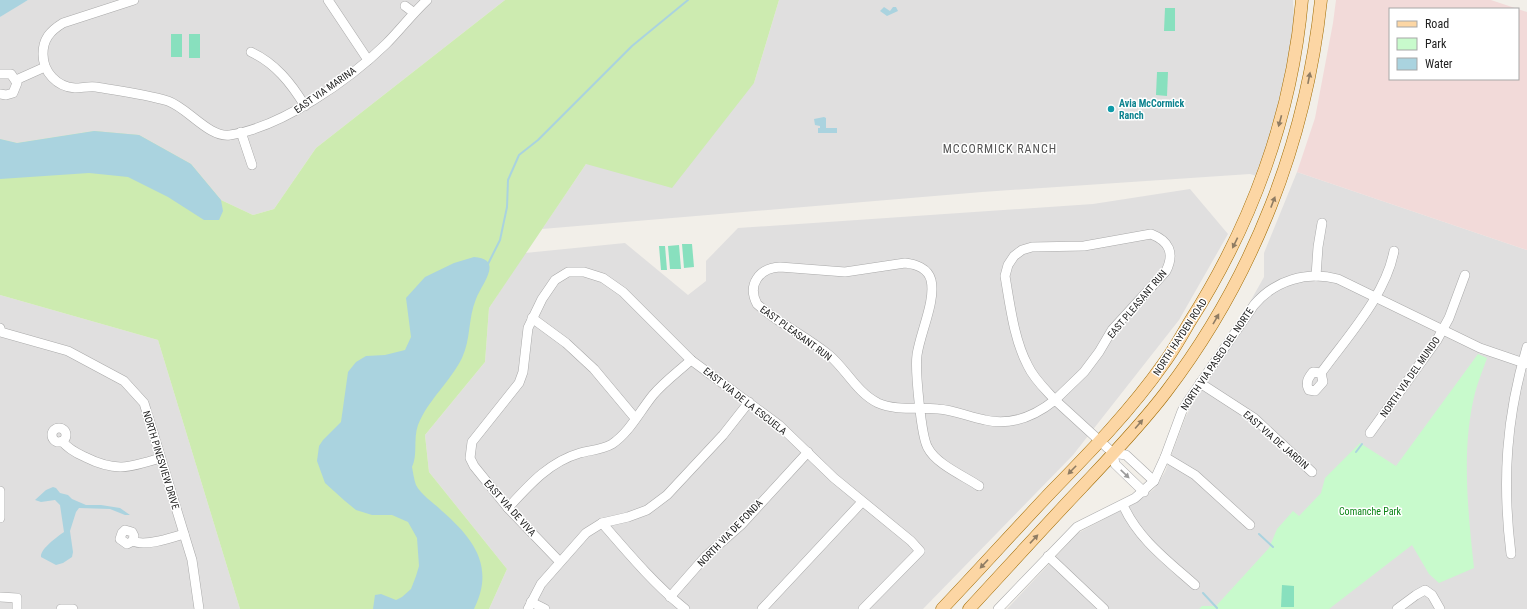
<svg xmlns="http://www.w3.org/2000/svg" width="1527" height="609" font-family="'Roboto Condensed',sans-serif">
<rect width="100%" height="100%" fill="#f2efe9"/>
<!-- residential -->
<g fill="#e0dfdf">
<path d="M28,0h477l-189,148 -42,61 -21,6 -32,-15 -30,-36 -97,-33 -77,12 -17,-4v-122l6,-6z"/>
<path d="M779,0h514l1,19 -8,53 -14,56 -15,48 -7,-2 -268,18 -440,37 44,-65 168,-81z"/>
<path d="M1297,172l230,78v359h-520l71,-76 60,-32 16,-12 11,-17 21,-56 78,-139v-24z"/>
<path d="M1190,189l38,45 -49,86 -106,135 -150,154h-434l18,-40 -78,-97 -4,-37 60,-73 4,-54 36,-55 100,-10 63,52 18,-14v-20l32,-33 355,-24z"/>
<path d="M0,295l158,45 82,269h-240z"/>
</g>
<!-- commercial -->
<path fill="#f2dad9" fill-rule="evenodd" d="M1336,0h155l36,12v238l-230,-78 18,-54 18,-95zM1390,9h128v70h-128z"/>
<!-- grass -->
<path fill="#cdebb0" d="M505,0h274l-25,83 -82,105 -86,-24 -97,144 -4,54 -60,73 4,37 78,97 -18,40h-249l-82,-269 -158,-45v-156l17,4 77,-12 45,4 52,29 30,36 32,15 21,-6 42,-61z"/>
<!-- park -->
<path fill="#c8facc" d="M1478,354l9,4c-4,12 -9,23 -12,35 -14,55 -7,119 -1,175l-35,15 -10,-9 -17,-29 -83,64h-130l3,-3h14l53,-58 8,-19 16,-18 6,5 22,-23 4,-15 35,-35 36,23z"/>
<!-- pitch -->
<g fill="#88e0be">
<path d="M1165,8h10v23h-11z"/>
<rect x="171" y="34" width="11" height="23"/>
<rect x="189" y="34" width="11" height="24"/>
<path d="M1157,72h11l-1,24 -11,-1z"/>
<path d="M682,244h10l2,23 -10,1z"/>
<path d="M679,245l2,24h-11l-2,-23z"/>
<path d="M659,246h6l2,24h-6z"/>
<path d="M1282,585l12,1v21h-13z"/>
</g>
<!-- water -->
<g fill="#aad3df">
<path d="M0,0h28l-28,17z"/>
<path d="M884,7l6,4 3,-4h3l2,4 -11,5 -7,-5z"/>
<path d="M824,117l2,1v10h11v5h-19v-5h2v-2l-5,-1 -1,-6z"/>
<path d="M94,131l45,4 52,29 30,36 2,11 -4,9h-15l-36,-23 -40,-20 -39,-4 -89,6v-40l17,4z"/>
<path d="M474,257c31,2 7,28 2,42 -8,19 -5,40 -14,59 -12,24 -34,42 -44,67 -5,14 0,30 -6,42 1,5 2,13 4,18 5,10 18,18 26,26 32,28 53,56 32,98h-101l2,-14 6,-1 15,6 6,-3 9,-8 5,-13 3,-10 -2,-28 -9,-16 -16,-7h-20l-16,-5 -11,-9 -20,-18 -8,-22 2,-15 4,-6 18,-18 7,-50 8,-10 10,-6 19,-1 20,-5 6,-13 -5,-39 19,-21 29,-14z"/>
<path d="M53,487l3,1 4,5 8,2 4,4 14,6h15l19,3 10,7h-5l-15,-6 -31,-1 -3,4 -6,19 3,21 -1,5 -9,6 -7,2 -15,-8c-1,-8 16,-20 23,-25l-4,-27 -5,-5 -14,2 -6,-2 11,-10z"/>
</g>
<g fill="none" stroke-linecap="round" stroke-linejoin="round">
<!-- stream -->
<g stroke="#aad3df" stroke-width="2">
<path d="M487,266l13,-26 7,-33 1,-27 11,-25 19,-15 94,-94 56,-46"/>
<path d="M1356,452l6,-8"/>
<path d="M1259,534l14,13"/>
<path d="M1203,593l14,15"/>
</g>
<defs>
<g id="minor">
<path d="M134,0l-71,23c-13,8 -20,16 -20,31 0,18 14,33 32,34 7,0 14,-2 21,-1 24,4 49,7 72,14 20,7 41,37 62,34 52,-8 119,-55 156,-91 14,-14 26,-30 41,-44"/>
<path d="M328,0l40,60"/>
<path d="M405,6l8,6"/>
<path d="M251,52c24,11 40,31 54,54"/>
<path d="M0,74h11l6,9 -4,10 -7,2 -6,-1"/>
<path d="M16,80l29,-13"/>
<path d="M241,132l11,33"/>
<path d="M1151,234c18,7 24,19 15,37l-54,59 -13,22 -15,20 -29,28c-10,-11 -21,-21 -27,-34 -14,-26 -18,-61 -23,-90l3,-11 6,-9 8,-6 10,-3 52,-1z"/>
<path d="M1316,276l2,-29 4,-24"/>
<path d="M532,318l34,25 28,26 41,49"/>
<path d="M0,328l1,4 67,19 56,30 20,22 48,157 7,49"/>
<path d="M1313,372l8,1 2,9 -8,9 -6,-1c-4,-7 -1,-12 4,-18z"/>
<path d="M1321,373c26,-36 65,-78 73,-122"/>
<path d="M1200,383l54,35 58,54"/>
<circle cx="59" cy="435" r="7"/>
<path d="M1370,433l67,-93 12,-22 16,-43"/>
<path d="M62,441c6,8 14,12 23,16 30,15 44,11 75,1"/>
<path d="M1113,453l2,11 29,28"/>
<path d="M1165,457l30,18 55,50"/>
<path d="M979,486c-15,-10 -43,-22 -51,-38 -7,-11 -13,-79 -11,-93 3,-22 19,-54 14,-75 -3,-12 -16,-16 -26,-17l-60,9 -65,-5c-21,1 -33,18 -23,37 22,20 49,32 72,51 17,14 28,38 49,48 18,8 41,4 60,6 16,1 31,8 47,11 26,6 50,-4 70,-20l58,53 13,2 28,26"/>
<path d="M0,491v27"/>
<path d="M1123,505c15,34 45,56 72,80"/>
<path d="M508,508c21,-23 41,-46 72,-55 11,-3 22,-3 32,-9 17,-11 28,-33 41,-49 11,-13 26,-24 38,-35"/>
<path d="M602,523c26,30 52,61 83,86"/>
<path d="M133,541l1,-5 -2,-4 -7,-2 -3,3 -2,6 7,5 6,-3c12,6 38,-3 51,-7"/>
<path d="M1511,554c-9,-72 -5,-137 16,-207"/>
<path d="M1048,556l56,53"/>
<path d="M559,561l-51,-53 -34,-42 -4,-8 2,-16 47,-59 4,-11 5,-44 14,-29 13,-19 13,-8h16l19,6 20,14 68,68 88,65 55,53 77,63 9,10 -57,58"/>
<path d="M0,597l17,1v11"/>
<path d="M670,597l36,-41 35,-31 67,-73"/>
<path d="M531,602l14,7"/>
<path d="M61,609h12"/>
<path d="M528,609l13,-25 45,-51 16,-10 26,-6 19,-7 20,-15 56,-60 26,-33"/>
<path d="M762,609l100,-107"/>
<path d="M998,609l79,-82 58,-29 19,-17 11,-24 17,-46 6,-10 66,-96c21,-25 53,-34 84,-26l142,69 47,16"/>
<path d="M1397,609l19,-14 9,-5 7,5 8,14"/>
</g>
<g id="major">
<path d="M942,609c37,-39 73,-79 109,-117 40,-41 80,-82 113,-129 9,-12 17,-26 25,-40 62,-97 103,-207 113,-323"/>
<path d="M969,609c38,-41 75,-82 113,-122 29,-31 59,-62 84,-95 87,-114 140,-250 155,-392"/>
</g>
</defs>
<!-- minor casing -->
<use href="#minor" stroke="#a9a9a9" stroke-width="10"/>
<!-- major casing -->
<use href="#major" stroke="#a06b00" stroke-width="13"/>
<!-- minor -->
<use href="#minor" stroke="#fff" stroke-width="9"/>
<!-- major -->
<use href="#major" stroke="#fcd6a4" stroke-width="12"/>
</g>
<!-- one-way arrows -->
<defs><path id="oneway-solid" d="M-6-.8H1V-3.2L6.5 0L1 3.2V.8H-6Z"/></defs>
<g fill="#8f7c63">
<use href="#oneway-solid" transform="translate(1309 78) rotate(-79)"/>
<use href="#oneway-solid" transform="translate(1280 121) rotate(105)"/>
<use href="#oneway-solid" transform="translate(1273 202) rotate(-69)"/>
<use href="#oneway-solid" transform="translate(1235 243) rotate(116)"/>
<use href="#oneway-solid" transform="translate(1216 319) rotate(-60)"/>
<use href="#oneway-solid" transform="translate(1139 424) rotate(-49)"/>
<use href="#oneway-solid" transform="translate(1072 470) rotate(134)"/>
<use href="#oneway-solid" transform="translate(1034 539) rotate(-47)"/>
<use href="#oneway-solid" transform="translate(984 564) rotate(133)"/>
</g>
<use fill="#9c9c9c" href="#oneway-solid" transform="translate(1125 474) rotate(44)"/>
<!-- markers -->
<circle fill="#0f9aa8" stroke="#fff" stroke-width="1.5" cx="1111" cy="109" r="4"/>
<g text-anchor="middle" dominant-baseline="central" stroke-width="3" stroke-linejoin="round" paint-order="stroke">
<!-- street labels -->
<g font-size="10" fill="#222" stroke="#fff">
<text transform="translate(325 90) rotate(-35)">EAST VIA MARINA</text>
<text transform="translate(1137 304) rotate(-50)">EAST PLEASANT RUN</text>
<text transform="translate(796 333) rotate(36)">EAST PLEASANT RUN</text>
<text transform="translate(1180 337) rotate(-57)">NORTH HAYDEN ROAD</text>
<text transform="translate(1217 359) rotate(-56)">NORTH VIA PASEO DEL NORTE</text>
<text transform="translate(1410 377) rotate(-55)">NORTH VIA DEL MUNDO</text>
<text transform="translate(745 401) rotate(38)">EAST VIA DE LA ESCUELA</text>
<text transform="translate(1276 440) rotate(41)">EAST VIA DE JARDIN</text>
<text transform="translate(161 460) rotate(73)">NORTH PINESVIEW DRIVE</text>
<text transform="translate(510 508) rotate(48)">EAST VIA DE VIVA</text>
<text transform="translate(730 533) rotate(-46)">NORTH VIA DE FONDA</text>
</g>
<!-- culture labels -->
<g font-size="10" font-weight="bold" fill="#0d838f" stroke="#fff" text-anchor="start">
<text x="1119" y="103">Avia McCormick<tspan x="1119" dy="12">Ranch</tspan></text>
</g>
<!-- park labels -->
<g font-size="10" fill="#0c8416" stroke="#fff">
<text x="1370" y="511">Comanche Park</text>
</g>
<!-- quarter labels -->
<g font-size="12" letter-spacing="1" fill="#555" stroke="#fff">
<text x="1000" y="149">MCCORMICK RANCH</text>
</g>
</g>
<!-- legend -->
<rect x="1389" y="8" width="130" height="72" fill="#ffffff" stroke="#a7a7a7"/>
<rect x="1397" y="21" width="20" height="6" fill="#fcd6a4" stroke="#a7a7a7"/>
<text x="1425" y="28" font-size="12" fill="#222222">Road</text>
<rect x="1397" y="38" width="20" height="12" fill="#c8facc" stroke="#a7a7a7"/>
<text x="1425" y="48" font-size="12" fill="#222222">Park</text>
<rect x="1397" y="58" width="20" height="12" fill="#aad3df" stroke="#a7a7a7"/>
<text x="1425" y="68" font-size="12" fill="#222222">Water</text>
</svg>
